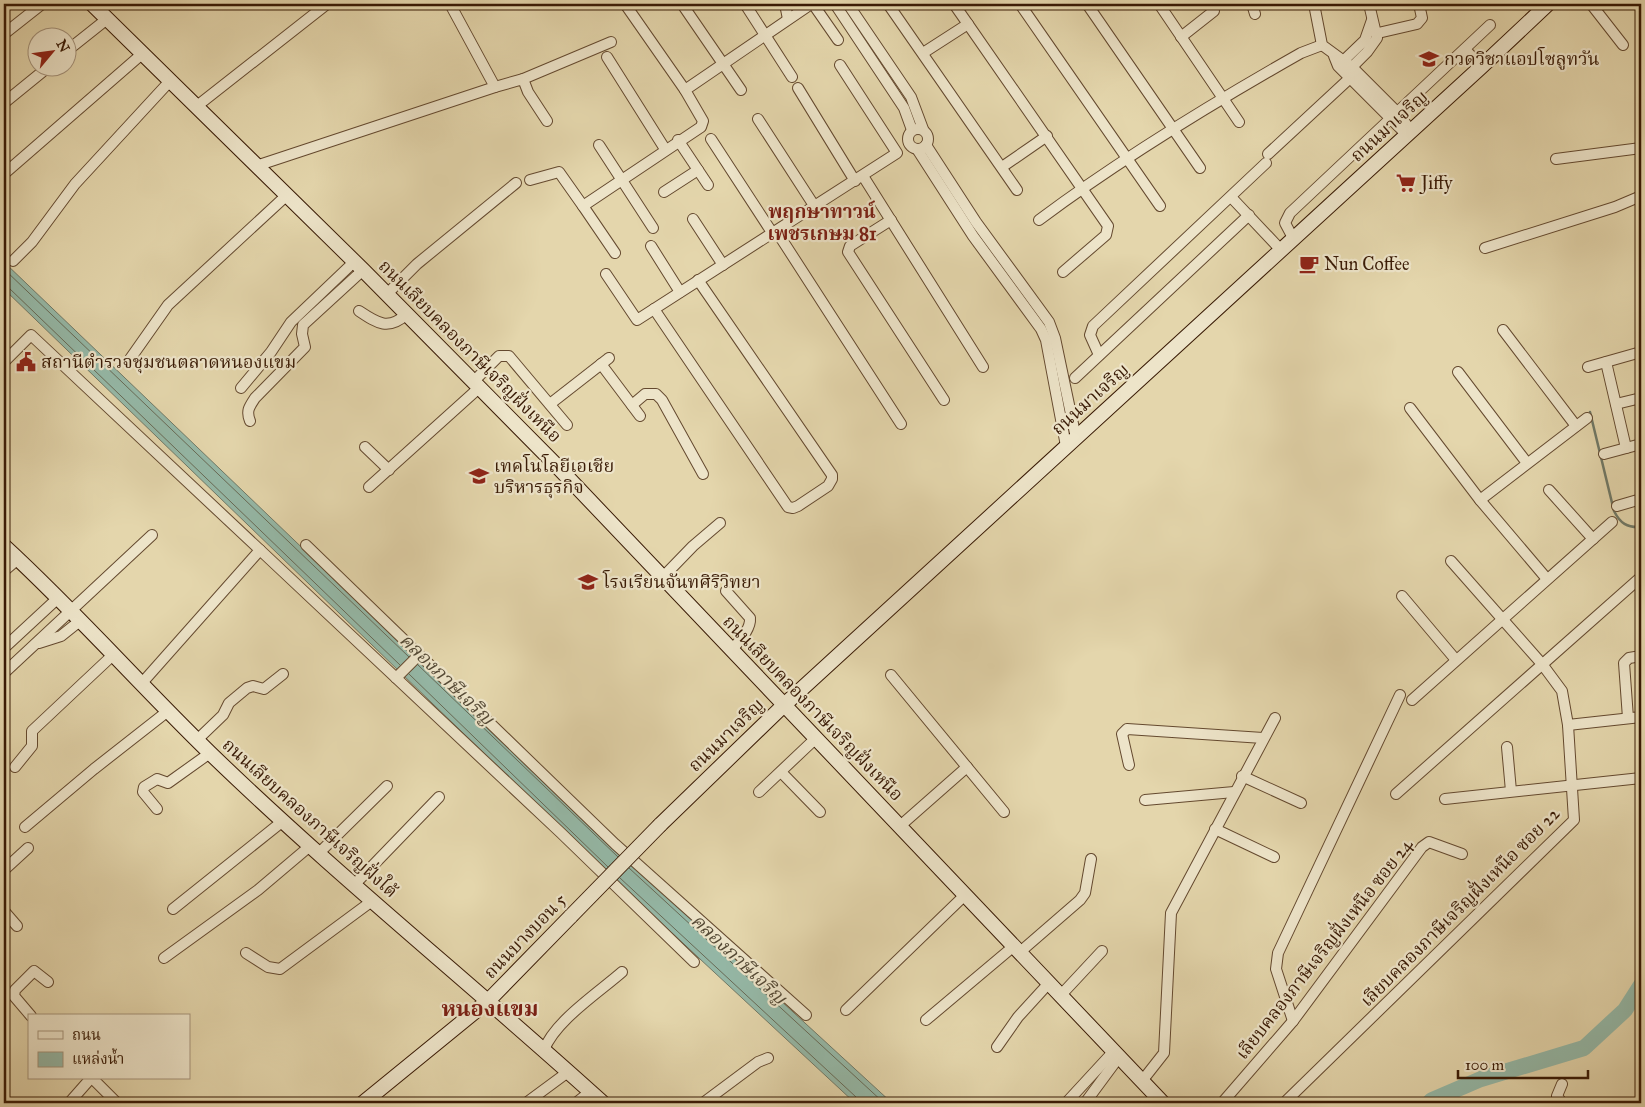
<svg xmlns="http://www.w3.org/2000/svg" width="1645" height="1107" font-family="'IM FELL Great Primer','Noto Serif Thai',serif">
<rect width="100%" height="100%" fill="#e4d6ac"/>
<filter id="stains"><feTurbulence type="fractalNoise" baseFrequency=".004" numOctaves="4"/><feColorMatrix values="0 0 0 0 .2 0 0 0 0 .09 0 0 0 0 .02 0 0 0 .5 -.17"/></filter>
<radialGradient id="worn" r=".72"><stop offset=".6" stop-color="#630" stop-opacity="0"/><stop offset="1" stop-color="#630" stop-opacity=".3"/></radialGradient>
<!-- water -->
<path fill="#95b9a8" stroke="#707967" d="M4,262l628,602 260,239h-37l-240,-223 -611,-591z"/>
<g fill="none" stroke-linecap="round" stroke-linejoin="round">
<!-- shore -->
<g stroke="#676a56" stroke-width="1">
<path d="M4,269l405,388"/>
<path d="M4,286l5,2 391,377"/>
<path d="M418,665l200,192"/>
<path d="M409,674l199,193"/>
<path d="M629,868l255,235"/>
<path d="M620,878l236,219 2,6"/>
</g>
<!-- stream -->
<path stroke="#707967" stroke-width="2.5" d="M1590,412l24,99c6,12 13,17 27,16"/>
<!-- river -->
<path stroke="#95b9a8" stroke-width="16" d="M1429,1103l3,-3 49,-21 103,-31 41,-38 16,-25"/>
<defs>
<g id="street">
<path d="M625,4l60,86"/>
<path d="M682,4l59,86"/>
<path d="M745,4l47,73"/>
<path d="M785,4l3,15"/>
<path d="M813,4l25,36"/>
<path d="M835,4l69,104 8,22"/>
<path d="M848,4l63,93 12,32"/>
<path d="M888,4l129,186"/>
<path d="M954,4l154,222 -2,9 -43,37"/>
<path d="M1020,4l140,202"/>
<path d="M1087,4l113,164"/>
<path d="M1159,4l80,118"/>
<path d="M1252,4l3,10"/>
<path d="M1314,4l8,41 30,22 46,46 13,18"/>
<path d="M1591,4l32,41"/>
<path d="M1378,33l39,-9 5,-6 -3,-14"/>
<path d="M4,34l38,-30"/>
<path d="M1181,37l33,-26"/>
<path d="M1465,49l16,18"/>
<path d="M68,50l39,-31"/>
<path d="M923,53l45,-29"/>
<path d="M1334,56l4,10 69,69"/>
<path d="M607,57l58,92"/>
<path d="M1340,64l25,-24 7,-20"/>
<path d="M1348,71l19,-19 10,-14 -8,-34"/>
<path d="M523,79l88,-37"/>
<path d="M495,87l28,-8 5,13 19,29"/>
<path d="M798,88l57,93"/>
<path d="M4,103l43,-35"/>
<path d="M197,106l130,-102"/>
<path d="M758,119l57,88"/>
<circle cx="918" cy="139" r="10"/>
<path d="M711,139l62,95"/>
<path d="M678,140l30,45"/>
<path d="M599,145l54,83"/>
<path d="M926,145l50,77 73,100 6,16 21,100"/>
<path d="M917,149l56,87 68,93 5,11 20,106"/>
<path d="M1268,154l82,-76"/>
<path d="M1556,159l85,-11"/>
<path d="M256,166l239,-79 -45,-83"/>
<path d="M1002,167l45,-31"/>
<path d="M4,174l138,-120"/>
<path d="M863,176l120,191"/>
<path d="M530,180l29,-8 24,34"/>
<path d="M664,192l34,-22"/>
<path d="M1231,197l50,53"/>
<path d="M693,219l30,46"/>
<path d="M891,220l-41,26 -2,6 96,148"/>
<path d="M1039,220c83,-62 172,-116 262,-167l21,-8"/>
<path d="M777,232l124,192"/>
<path d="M1293,238l-8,-15 5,-10 200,-188"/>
<path d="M651,246l29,46"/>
<path d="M1485,248l130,-41 26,-11"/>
<path d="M615,253l-32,-47 118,-79 2,-6 -18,-31 126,-86"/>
<path d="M13,261l19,-19 43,-58 95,-103"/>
<path d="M606,274l31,46 260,-167 -57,-88"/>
<path d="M387,294l30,-30 99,-81"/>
<path d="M654,309l134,198 5,1 5,-2 30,-20 4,-7v-4l-134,-195"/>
<path d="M359,311c18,12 29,20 48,3"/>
<path d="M1503,330l73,96"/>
<path d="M1099,355l-9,-20 3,-9 173,-163"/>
<path d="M130,359l38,-54 119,-110"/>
<path d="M4,362l27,-27 229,215 -118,133"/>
<path d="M1606,362l20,86"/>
<path d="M601,364l39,52"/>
<path d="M1588,367l53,-15"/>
<path d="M1458,372l69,91"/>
<path d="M1075,378l174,-163"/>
<path d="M474,381l25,-25h10l58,69"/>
<path d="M241,388l30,-36 20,-30 64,-61"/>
<path d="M550,404l59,-46"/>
<path d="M1616,404l25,-6"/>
<path d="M632,405l13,-11h11l6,6 41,74"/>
<path d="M1410,408l70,92 67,79"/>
<path d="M250,421c-4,-10 -1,-14 5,-23l50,-51 -3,-13 1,-9 60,-55"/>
<path d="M365,447l24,23"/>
<path d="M1604,454l37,-10"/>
<path d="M369,487l111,-100"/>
<path d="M1549,490l44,49"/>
<path d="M1480,500l107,-82"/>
<path d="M1617,506l24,-7"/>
<path d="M306,545l309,299 191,171"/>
<path d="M260,550l301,283 133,129"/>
<path d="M4,571l14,-12"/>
<path d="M662,578l31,-32 27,-23"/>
<path d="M726,591l24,27c1,12 -12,24 -19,33"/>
<path d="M1402,596l54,64"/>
<path d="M39,643l22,-7 20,-16"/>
<path d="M4,648l54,-50"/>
<path d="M4,673l148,-138"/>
<path d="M891,675l113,137"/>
<path d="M396,678l23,-23"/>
<path d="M1412,700l200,-178"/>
<path d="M1628,718l-4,-55 5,-5 12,-2"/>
<path d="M1568,725l73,-8"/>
<path d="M197,740l26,-25 6,-12 18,-15 6,-2 11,3 19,-15"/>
<path d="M1507,747l4,44"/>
<path d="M1129,765l-7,-31 5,-5 136,9"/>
<path d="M15,767l17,-21v-15l82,-77"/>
<path d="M781,772l39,40"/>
<path d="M1242,776l59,27"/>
<path d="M759,792l56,-53"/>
<path d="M1396,794l245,-217"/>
<path d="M1445,799l196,-21"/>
<path d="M1145,800l89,-8"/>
<path d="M157,809l-14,-17 1,-5 13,-8 11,4 42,-30"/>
<path d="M900,826l67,-59"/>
<path d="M25,827l69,-58 74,-58"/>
<path d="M1215,829l59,28"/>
<path d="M319,853l68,-67"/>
<path d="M4,870l24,-22"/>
<path d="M354,885l85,-88"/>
<path d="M173,909l110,-88"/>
<path d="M4,911l13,15"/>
<path d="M1020,952l60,-52 5,-7 6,-34"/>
<path d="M246,953l22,14 12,2 92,-68"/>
<path d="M164,958l94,-68 52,-44"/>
<path d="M1061,995l41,-44"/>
<path d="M846,1010l119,-115"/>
<path d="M31,1016l-17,-20 1,-6 19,-19 14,11"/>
<path d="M926,1020l88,-74"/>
<path d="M1293,1021l-17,-52 2,-16 122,-258"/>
<path d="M997,1047l21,-30 31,-34"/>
<path d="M544,1050c11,-29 54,-57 78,-78"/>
<path d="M92,1078l25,25"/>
<path d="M1142,1081l22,-28 7,-140 104,-195"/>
<path d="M69,1103l22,-25"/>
<path d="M526,1103l42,-31"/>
<path d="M576,1103l14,-11"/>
<path d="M703,1103l55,-41 10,-4"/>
<path d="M1066,1103l48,-52"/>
<path d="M1085,1103l34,-46"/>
<path d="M1222,1103l71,-82 129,-174 7,-5 33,12"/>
<path d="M1284,1103l290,-283 -6,-95 -6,-34 -20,-27 -91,-103"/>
<path d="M1562,1103l-5,-7 5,-12"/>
</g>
<g id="secondary">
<path d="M92,4l271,266 191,193 609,640"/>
<path d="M4,546c72,66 136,139 206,207 126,122 263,232 393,350"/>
<path d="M660,825l123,-119 698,-639 67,-63"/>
<path d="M363,1103l125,-102 83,-85"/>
</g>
</defs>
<!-- street casing -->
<use href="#street" stroke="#64492f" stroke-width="12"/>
<!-- secondary casing -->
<use href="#secondary" stroke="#391a05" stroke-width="16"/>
<!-- street -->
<use href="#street" stroke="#ede4c9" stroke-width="10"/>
<!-- secondary -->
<use href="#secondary" stroke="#ede4c9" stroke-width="14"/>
<defs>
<path id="secondary-bridge" d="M571,916l89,-91"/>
</defs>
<!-- secondary-bridge casing -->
<use href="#secondary-bridge" stroke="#391a05" stroke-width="16" stroke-linecap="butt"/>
<!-- secondary-bridge -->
<use href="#secondary-bridge" stroke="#ede4c9" stroke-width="14"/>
</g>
<!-- icons -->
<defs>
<symbol id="school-bare" viewBox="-9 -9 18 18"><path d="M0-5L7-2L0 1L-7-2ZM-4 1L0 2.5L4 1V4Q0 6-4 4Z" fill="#8f2418" stroke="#ede4c9" stroke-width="2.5" paint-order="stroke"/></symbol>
<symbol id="supermarket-bare" viewBox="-9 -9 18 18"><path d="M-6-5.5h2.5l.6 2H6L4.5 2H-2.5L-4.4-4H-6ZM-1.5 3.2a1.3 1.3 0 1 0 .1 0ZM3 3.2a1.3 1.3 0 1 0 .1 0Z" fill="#8f2418" stroke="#ede4c9" stroke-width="2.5" paint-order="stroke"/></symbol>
<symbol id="cafe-bare" viewBox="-9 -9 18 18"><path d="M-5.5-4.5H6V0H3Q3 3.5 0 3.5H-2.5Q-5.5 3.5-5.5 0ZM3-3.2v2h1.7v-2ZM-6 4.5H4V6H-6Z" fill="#8f2418" stroke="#ede4c9" stroke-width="2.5" paint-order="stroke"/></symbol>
<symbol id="civic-bare" viewBox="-9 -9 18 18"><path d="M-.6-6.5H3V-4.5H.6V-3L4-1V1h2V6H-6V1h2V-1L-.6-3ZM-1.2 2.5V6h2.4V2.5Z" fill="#8f2418" stroke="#ede4c9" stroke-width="2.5" paint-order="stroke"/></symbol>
<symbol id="university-bare" viewBox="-9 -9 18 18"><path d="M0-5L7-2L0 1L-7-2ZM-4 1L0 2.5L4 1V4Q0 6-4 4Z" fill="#8f2418" stroke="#ede4c9" stroke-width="2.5" paint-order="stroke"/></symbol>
</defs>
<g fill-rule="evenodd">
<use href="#school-bare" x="1415" y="45" width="28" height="28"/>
<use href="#supermarket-bare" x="1392" y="169" width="28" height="28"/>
<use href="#cafe-bare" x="1295" y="250" width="28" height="28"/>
<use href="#civic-bare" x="12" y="348" width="28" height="28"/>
<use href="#university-bare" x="465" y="462" width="28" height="28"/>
<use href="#school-bare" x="574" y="568" width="28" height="28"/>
</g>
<g text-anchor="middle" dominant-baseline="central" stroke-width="4.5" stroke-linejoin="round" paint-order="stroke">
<!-- poi labels -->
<g font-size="18" fill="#391a05" stroke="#ede4c9" text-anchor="start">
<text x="1444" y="59">กวดวิชาแอปโซลูทวัน</text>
<text x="1421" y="183">Jiffy</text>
<text x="1324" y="264">Nun Coffee</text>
<text x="41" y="362">สถานีตำรวจชุมชนตลาดหนองแขม</text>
<text x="494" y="466">เทคโนโลยีเอเชีย<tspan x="494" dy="21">บริหารธุรกิจ</tspan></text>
<text x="603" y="582">โรงเรียนจันทศิริวิทยา</text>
</g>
<!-- street labels -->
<g font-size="18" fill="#391a05" stroke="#ede4c9">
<text transform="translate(1389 126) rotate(-42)">ถนนมาเจริญ</text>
<text transform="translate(470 351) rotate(45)">ถนนเลียบคลองภาษีเจริญฝั่งเหนือ</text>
<text transform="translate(1090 399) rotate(-42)">ถนนมาเจริญ</text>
<text transform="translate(813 708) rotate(46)">ถนนเลียบคลองภาษีเจริญฝั่งเหนือ</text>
<text transform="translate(726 735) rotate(-44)">ถนนมาเจริญ</text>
<text transform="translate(310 818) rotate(42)">ถนนเลียบคลองภาษีเจริญฝั่งใต้</text>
<text transform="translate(1460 907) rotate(-45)">เลียบคลองภาษีเจริญฝั่งเหนือ ซอย 22</text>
<text transform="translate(525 936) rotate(-46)">ถนนบางบอน 5</text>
<text transform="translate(1324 949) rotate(-52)">เลียบคลองภาษีเจริญฝั่งเหนือ ซอย 24</text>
</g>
<!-- neighbourhood labels -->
<g font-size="19" font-weight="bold" fill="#7a1f14" stroke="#ede4c9">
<text x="822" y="211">พฤกษาทาวน์<tspan x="822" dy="22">เพชรเกษม 81</tspan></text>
</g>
<!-- water labels -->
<g font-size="19" font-style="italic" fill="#554a36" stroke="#ede4c9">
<text transform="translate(447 679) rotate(44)">คลองภาษีเจริญ</text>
<text transform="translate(739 959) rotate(43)">คลองภาษีเจริญ</text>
</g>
<!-- district labels -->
<g font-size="22" font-weight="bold" fill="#7a1f14" stroke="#ede4c9">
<text x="490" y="1008">หนองแขม</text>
</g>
</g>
<!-- margin -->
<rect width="1645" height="1107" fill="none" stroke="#e4d6ac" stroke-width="20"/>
<rect x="5" y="5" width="1635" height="1097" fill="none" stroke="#391a05" stroke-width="2.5"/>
<rect x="10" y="10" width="1625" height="1087" fill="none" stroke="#391a05"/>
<!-- legend -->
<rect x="28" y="1014" width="162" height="65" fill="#ede4c9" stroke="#a5937b"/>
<rect x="38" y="1031" width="25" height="8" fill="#ede4c9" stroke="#a5937b"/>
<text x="72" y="1040" font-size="15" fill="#391a05">ถนน</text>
<rect x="38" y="1052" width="25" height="15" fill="#95b9a8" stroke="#a5937b"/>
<text x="72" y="1064" font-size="15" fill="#391a05">แหล่งน้ำ</text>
<!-- north arrow -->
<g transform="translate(52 52) rotate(61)"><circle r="24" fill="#ede4c9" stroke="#a5937b"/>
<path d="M0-4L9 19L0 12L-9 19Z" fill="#8f2418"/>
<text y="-8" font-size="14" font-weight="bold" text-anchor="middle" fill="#391a05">N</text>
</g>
<!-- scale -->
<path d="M1458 1070v8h130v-8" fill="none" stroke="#391a05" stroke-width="2.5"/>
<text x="1465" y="1070" font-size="15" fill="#391a05" stroke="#ede4c9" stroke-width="4" paint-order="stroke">100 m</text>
<rect width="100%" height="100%" filter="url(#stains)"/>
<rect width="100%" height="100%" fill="url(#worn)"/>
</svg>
